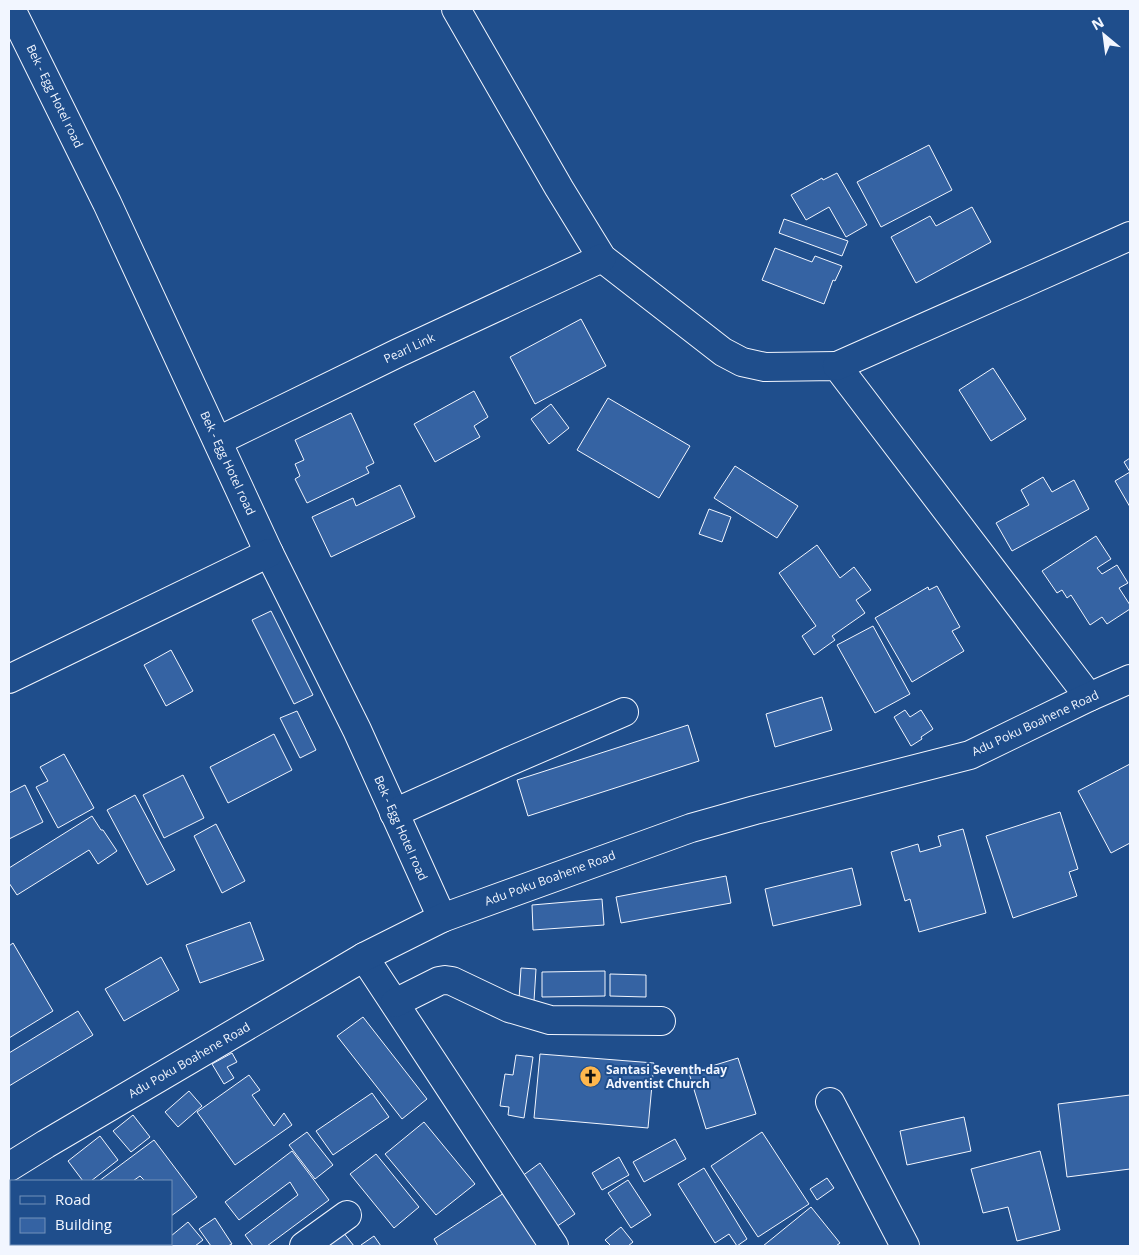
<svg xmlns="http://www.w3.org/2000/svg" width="1139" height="1255" font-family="'Open Sans',sans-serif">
<rect width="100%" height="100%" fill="#1f4e8c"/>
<!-- building -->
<g fill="#3563a3" stroke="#f2f6ff">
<path d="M929,145l23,45 -71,37 -24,-45z"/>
<path d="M837,173l30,52 -21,12 -17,-30 -23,13 -15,-25 31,-17 1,2z"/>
<path d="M972,207l19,35 -75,41 -25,-46 39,-21 6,10z"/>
<path d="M784,219l64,22 -6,15 -63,-23z"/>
<path d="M775,248l37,14 3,-6 27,10 -7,15 -2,-1 -9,24 -62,-24z"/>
<path d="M581,319l25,47 -71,38 -25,-47z"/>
<path d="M993,368l33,51 -35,22 -32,-51z"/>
<path d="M474,391l14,26 -14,9 6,11 -45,25 -21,-38z"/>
<path d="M608,398l82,48 -31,52 -82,-48z"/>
<path d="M551,404l18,24 -20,16 -18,-25z"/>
<path d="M351,413l23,50 -8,4 3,6 -62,30 -12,-24 5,-3 -5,-12 9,-4 -9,-20z"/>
<path d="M1130,458v49l-15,-26 15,-9 -6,-10z"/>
<path d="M735,466l63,40 -21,32 -63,-40z"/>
<path d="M1043,477l9,15 22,-12 15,29 -77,42 -16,-28 33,-18 -8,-15z"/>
<path d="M400,485l15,32 -84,40 -19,-40 41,-19 3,8z"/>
<path d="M709,509l22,8 -9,25 -23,-8z"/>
<path d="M1096,536l15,23 -14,9 5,6 15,-9 11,18 -9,5 11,17v4l-23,15 -5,-7 -12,8 -19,-30 -4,3 -5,-8 -5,3 -15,-22z"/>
<path d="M817,545l23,33 14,-11 17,23 -15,10 9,13 -33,23 3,4 -21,15 -12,-19 14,-10 -37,-53z"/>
<path d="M937,586l23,41 -8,4 12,20 -52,31 -37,-64 53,-31 1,3z"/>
<path d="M271,611l42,84 -19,9 -42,-84z"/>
<path d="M873,626l37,68 -35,19 -38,-68z"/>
<path d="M171,650l22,41 -27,15 -22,-41z"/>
<path d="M822,697l10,33 -57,17 -9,-33z"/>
<path d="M905,710l5,7 11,-7 12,19 -12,8 1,2 -11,7 -17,-29z"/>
<path d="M297,711l19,39 -16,8 -20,-40z"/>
<path d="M688,725l11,36 -171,55 -11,-36z"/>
<path d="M274,734l18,36 -64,33 -18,-36z"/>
<path d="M64,754l30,54 -36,20 -22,-41 12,-6 -8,-14z"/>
<path d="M1130,764v79l-19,10 -33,-62z"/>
<path d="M183,775l21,43 -40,20 -21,-43z"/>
<path d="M25,785l18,37 -34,17v-46z"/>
<path d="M135,795l40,75 -28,15 -40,-75z"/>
<path d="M1060,812l18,57 -9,3 8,24 -64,22 -27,-82z"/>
<path d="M92,816l9,14h2l14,21 -19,13 -9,-14 -72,45 -8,-12v-15z"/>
<path d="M216,824l29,57 -23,12 -28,-57z"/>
<path d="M963,829l23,84 -67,19 -9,-33 -5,2 -14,-49 27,-8 2,8 21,-6 -3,-10z"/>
<path d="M852,868l9,37 -88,21 -8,-37z"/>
<path d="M726,876l5,27 -110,20 -5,-26z"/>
<path d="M602,899l2,26 -71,5 -1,-25z"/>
<path d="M250,922l14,38 -64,23 -14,-38z"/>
<path d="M13,943l40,68 -44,27v-92z"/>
<path d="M161,957l18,33 -55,31 -19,-32z"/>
<path d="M521,968l15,1 -2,32 -15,-2z"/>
<path d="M605,971v25l-63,1v-25z"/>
<path d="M610,974l36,1v22l-36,-1z"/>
<path d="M78,1011l15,24 -84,51v-33z"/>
<path d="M363,1017l64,82 -25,20 -65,-83z"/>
<path d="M232,1053l5,9 -10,5 7,11 -10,6 -12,-20z"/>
<path d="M540,1054l114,9 -6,65 -114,-10z"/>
<path d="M516,1055l17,2 -9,61 -16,-3 1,-8 -9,-1 5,-32 8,1z"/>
<path d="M738,1058l18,56 -50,15 -17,-56z"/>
<path d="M249,1075l11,15 -8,5 22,31 10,-13 8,12 -57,40 -38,-53z"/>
<path d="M189,1091l13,15 -24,21 -13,-15z"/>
<path d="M372,1093l17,24 -56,38 -17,-24z"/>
<path d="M1130,1095v74l-63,8 -9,-73z"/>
<path d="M133,1115l17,22 -19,15 -18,-21z"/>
<path d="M964,1117l7,34 -64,14 -7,-34z"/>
<path d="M424,1122l51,62 -39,31 -51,-61z"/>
<path d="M307,1132l26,33 -18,14 -26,-34z"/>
<path d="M762,1132l47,72 -51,33 -47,-71z"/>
<path d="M100,1136l18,24 -27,21h-8l-15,-20z"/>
<path d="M675,1139l11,20 -42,23 -11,-20z"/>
<path d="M154,1140l43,57 -26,19v-35h-26l-5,-5 -7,5h-34z"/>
<path d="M292,1151l37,49 -62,46h-14l-8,-11 53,-40 -8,-13 -51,38 -14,-18z"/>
<path d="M1040,1151l20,79 -43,11 -9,-34 -25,6 -12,-44z"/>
<path d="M376,1154l43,53 -25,21 -44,-54z"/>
<path d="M619,1157l10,18 -27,15 -10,-17z"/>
<path d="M540,1163l35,51 -22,15 -35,-50z"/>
<path d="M704,1168l43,71 -10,7 -8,-12 -14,9 -37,-59z"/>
<path d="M827,1178l7,10 -17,12 -7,-11z"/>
<path d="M628,1180l23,35 -20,13 -23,-35z"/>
<path d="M504,1193l35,53h-101l-4,-7z"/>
<path d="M811,1207l29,36 -4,3h-73z"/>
<path d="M215,1218l17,26 -4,2h-17l-12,-17z"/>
<path d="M188,1222l15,18 -8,6h-36l3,-2h9v-8z"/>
<path d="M621,1227l12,15 -5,4h-17l-6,-6z"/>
<path d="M343,1232l11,14h-30z"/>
<path d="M374,1236l7,10h-19l-1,-1z"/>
<path d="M18,1244h92l2,2h-97z"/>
</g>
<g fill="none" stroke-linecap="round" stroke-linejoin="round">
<defs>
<g id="minor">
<path d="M11,9l96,194 162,350 88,177 85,188"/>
<path d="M456,9l103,179 43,70 121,94 19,10 23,5 72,-1 252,331"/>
<path d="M837,366l293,-130"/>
<path d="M218,441l180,-88 204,-95"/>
<path d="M9,679l260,-126"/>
<path d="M394,813l116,-52 114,-49"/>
<path d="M364,957l190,289"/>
<path d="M395,1003l44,-22 6,-1 7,1 57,27 41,12 111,1"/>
<path d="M830,1102l75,144"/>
<path d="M9,1167l37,-23 318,-187 78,-39 249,-90 64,-18 215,-55 119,-58 41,-18"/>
<path d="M304,1246l43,-31"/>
</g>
</defs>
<!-- minor casing -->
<use href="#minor" stroke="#f2f6ff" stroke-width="30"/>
<!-- minor -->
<use href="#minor" stroke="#1f4e8c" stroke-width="28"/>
</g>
<!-- icons -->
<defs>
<symbol id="church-disc" viewBox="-11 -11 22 22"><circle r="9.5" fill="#ffb74d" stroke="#1f4e8c"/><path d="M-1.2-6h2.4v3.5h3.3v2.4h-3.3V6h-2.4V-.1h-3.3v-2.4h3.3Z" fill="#111"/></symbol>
</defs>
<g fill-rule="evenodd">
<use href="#church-disc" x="578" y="1064" width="25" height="25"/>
</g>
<g text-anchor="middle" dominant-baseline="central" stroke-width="4" stroke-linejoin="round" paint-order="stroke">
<!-- street labels -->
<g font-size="12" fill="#f2f6ff" stroke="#1f4e8c">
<text transform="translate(55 96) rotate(64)">Bek - Egg Hotel road</text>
<text transform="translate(409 348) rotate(-25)">Pearl Link</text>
<text transform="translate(228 463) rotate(65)">Bek - Egg Hotel road</text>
<text transform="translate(1035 723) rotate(-25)">Adu Poku Boahene Road</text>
<text transform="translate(401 828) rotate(66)">Bek - Egg Hotel road</text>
<text transform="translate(550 878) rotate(-20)">Adu Poku Boahene Road</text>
<text transform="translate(189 1060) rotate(-30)">Adu Poku Boahene Road</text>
</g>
<!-- poi labels -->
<g font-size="12" font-weight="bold" fill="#f2f6ff" stroke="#1f4e8c" text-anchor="start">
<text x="606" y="1069">Santasi Seventh-day<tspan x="606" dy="14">Adventist Church</tspan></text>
</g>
</g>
<!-- border -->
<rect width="1139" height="1255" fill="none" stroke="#f2f6ff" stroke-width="20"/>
<!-- legend -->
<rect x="10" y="1180" width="162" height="65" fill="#1f4e8c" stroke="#7391ba"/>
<rect x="20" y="1196" width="25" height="8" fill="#1f4e8c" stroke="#7391ba"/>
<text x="55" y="1205" font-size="15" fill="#f2f6ff">Road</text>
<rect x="20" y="1218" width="25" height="15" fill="#3563a3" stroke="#7391ba"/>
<text x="55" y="1230" font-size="15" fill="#f2f6ff">Building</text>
<!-- north arrow -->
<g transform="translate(1104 35) rotate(331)" stroke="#1f4e8c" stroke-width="4" paint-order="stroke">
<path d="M0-4L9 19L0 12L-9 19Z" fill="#f2f6ff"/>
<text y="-8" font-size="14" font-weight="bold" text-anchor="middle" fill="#f2f6ff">N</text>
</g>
</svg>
